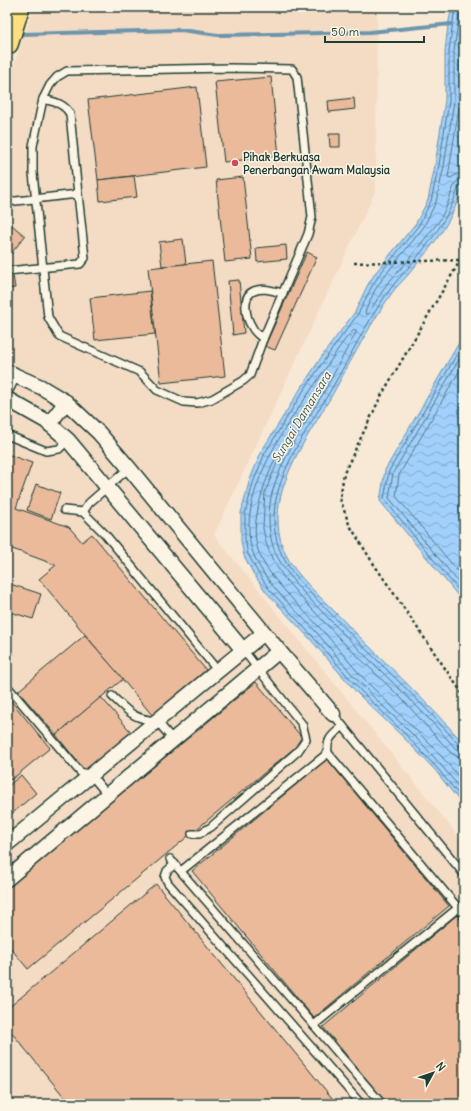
<svg xmlns="http://www.w3.org/2000/svg" width="471" height="1111" font-family="Delius,sans-serif">
<defs>
<pattern id="water-waves" width="16" height="10" patternUnits="userSpaceOnUse"><rect width="16" height="10" fill="#a1d0fc"/><path d="M0 5q4-4 8 0t8 0" fill="none" stroke="#83aacd"/></pattern>
</defs>
<rect width="100%" height="100%" fill="#f8e9d6"/>
<filter id="ink" filterUnits="userSpaceOnUse"><feTurbulence type="fractalNoise" baseFrequency=".025" numOctaves="2"/><feDisplacementMap in="SourceGraphic" scale="8" xChannelSelector="R" yChannelSelector="G"/><feConvolveMatrix kernelMatrix="1 2 1 2 8 2 1 2 1" color-interpolation-filters="sRGB"/></filter>
<g filter="url(#ink)">
<!-- built -->
<path fill="#f4dbc4" d="M34,7h343l-1,183 -162,345 250,308v261h-457v-1020z"/>
<!-- water -->
<g fill="url(#water-waves)" stroke="#6d95ac">
<path d="M452,7h12v174c-10,39 -27,59 -52,89 -5,7 -12,13 -18,20 -22,31 -40,65 -58,98 -19,35 -45,68 -55,107 -5,19 -4,40 4,58 11,23 34,42 51,60 43,44 88,85 128,131v63l-29,-37 -31,-32 -46,-44 -48,-55 -44,-47 -13,-19 -9,-17 -3,-15v-28l8,-31 12,-30 38,-61 25,-38 31,-41 12,-26 9,-14 40,-49 12,-23 7,-35 10,-65v-49l3,-26z"/>
<path d="M464,334v269l-84,-102 5,-31z"/>
</g>
<g fill="none" stroke-linecap="round" stroke-linejoin="round">
<!-- shore -->
<g stroke="#537884" stroke-width="1">
<path d="M455,7l-6,44v50l-10,64 -8,36 -12,24 -40,50 -8,13 -13,26 -30,41 -26,38 -37,60 -12,30 -8,31v26l3,14 9,17 12,18 44,48 48,54 45,44 31,33 27,33"/>
<path d="M460,7l-6,44v50l-10,65 -8,36 -13,26 -40,50 -8,12 -10,22 1,2h2l19,-30 18,-20 34,-43 7,-13 9,-25 4,-3 5,-1"/>
<path d="M464,20l-4,32v49l-12,76 3,1 6,-4 7,-1"/>
<path d="M464,184l-5,2c-11,34 -28,55 -50,81 -6,7 -13,14 -18,21 -23,31 -40,67 -59,100 -20,34 -45,68 -55,107 -5,19 -4,42 5,60 11,23 33,42 50,60 42,44 88,84 127,130l5,2"/>
<path d="M464,342l-75,129 -5,28 80,98"/>
<path d="M464,351l-71,122 -4,25 75,91"/>
<path d="M464,363l-65,112 -3,21 68,83"/>
<path d="M464,752l-4,-1 -4,-2c-39,-46 -84,-85 -125,-128 -19,-20 -40,-39 -53,-63 -10,-18 -11,-44 -6,-65 10,-36 32,-68 51,-99 11,-20 21,-41 33,-61v-2l-2,-1c-12,11 -21,27 -30,41 -10,15 -21,30 -31,45 -22,34 -50,83 -43,126 7,36 44,65 67,91 16,18 31,38 48,55 14,15 30,29 45,44 20,19 37,40 54,61"/>
<path d="M464,758l-8,-2 -5,-3 -49,-54 -61,-59 -43,-46 -13,-15 -12,-18 -7,-18 -3,-15 1,-20 1,-16 15,-36 -1,-2h-2l-13,32 -1,5 -1,2c-5,18 -10,38 -4,57 8,26 43,57 62,78 17,18 32,39 50,57 32,32 66,62 94,98"/>
</g>
<!-- stream -->
<path stroke="#6d95ac" stroke-width="4" d="M21,34l160,-4 37,5 152,-3 81,-8"/>
</g>
<!-- building -->
<g fill="#eaba9b" stroke="#1f3d34">
<path d="M271,77l8,79 -55,6 -9,-80z"/>
<path d="M197,87l9,80 -108,13 -10,-80z"/>
<path d="M354,98l1,11 -26,3 -1,-11z"/>
<path d="M329,134h11v13h-10z"/>
<path d="M134,176l3,21 -37,4 -2,-21z"/>
<path d="M243,177l9,82 -27,3 -9,-82z"/>
<path d="M7,221l18,15 -15,19 -3,-3z"/>
<path d="M183,239l3,25 -24,2 -3,-24z"/>
<path d="M286,245l1,14 -30,3 -1,-14z"/>
<path d="M307,252l10,5 -42,93 -10,-4z"/>
<path d="M212,261l13,115 -64,7 -13,-115z"/>
<path d="M13,275l2,13 -8,1v-13z"/>
<path d="M239,280l5,53 -11,2 -5,-54z"/>
<path d="M150,291l5,43 -60,6 -5,-42z"/>
<path d="M7,454l25,9 -16,45 53,19 13,15 10,-8 114,136 -54,45 -113,-136 17,-14 -49,-18z"/>
<path d="M36,484l24,9 -9,26 -24,-9z"/>
<path d="M7,583l34,11 -8,25 -26,-8z"/>
<path d="M85,635l38,44 -67,56 -38,-44z"/>
<path d="M256,682l48,58 -276,229 -21,-25v-56z"/>
<path d="M7,696l43,52 -39,32 -4,-5z"/>
<path d="M101,697l30,35 -46,39 -29,-36z"/>
<path d="M327,759l122,147 -135,112 -122,-147z"/>
<path d="M21,775l15,18 -29,25v-31z"/>
<path d="M156,884l181,220h-267l-63,-77v-18z"/>
<path d="M457,915l7,9v180h-77l-64,-77z"/>
</g>
<g fill="none" stroke-linecap="round" stroke-linejoin="round">
<defs>
<g id="service">
<path d="M230,68l62,1 5,8 15,140 -4,17 -45,105 -13,36 -7,6 -31,18 -15,4 -13,-1 -27,-12 -17,-18 -81,-36 -11,-19 -15,-144v-27l10,-47 7,-14 7,-8 10,-6z"/>
<path d="M43,99c11,3 21,4 27,15l8,80"/>
<path d="M7,202l71,-8 7,64 -5,6 -73,7"/>
<path d="M263,339c-4,-4 -9,-7 -11,-12 -6,-9 -11,-31 2,-36 10,-4 19,0 29,2"/>
<path d="M7,435l39,16 13,-2 9,-9"/>
<path d="M64,510l19,2 22,22 113,137"/>
<path d="M83,512l6,-9 40,-35"/>
<path d="M7,686l73,86 11,3 16,19"/>
<path d="M112,696c17,16 21,23 45,25l16,19"/>
<path d="M333,714l131,160"/>
<path d="M343,726c-10,9 -17,12 -15,27l136,162"/>
<path d="M192,834h7l12,-7 87,-76 8,-12 -4,-15 -59,-74"/>
<path d="M170,859l212,245"/>
<path d="M175,864l-8,7 -2,6 3,6 193,221"/>
<path d="M181,871l147,-118"/>
<path d="M314,1025l144,-117"/>
</g>
<g id="minor">
<path d="M7,372l34,15 25,15 33,31 30,35 150,183 54,63"/>
<path d="M7,387l6,-13"/>
<path d="M7,399l39,22 22,19 175,210"/>
<path d="M49,424l17,-22"/>
<path d="M7,844l257,-211"/>
<path d="M7,879l272,-228"/>
</g>
<path id="primary" d="M7,43l11,-36"/>
</defs>
<!-- service casing -->
<use href="#service" stroke="#1f3d34" stroke-width="10"/>
<!-- minor casing -->
<use href="#minor" stroke="#1f3d34" stroke-width="17"/>
<!-- primary casing -->
<use href="#primary" stroke="#1f3d34" stroke-width="25"/>
<!-- path -->
<g stroke="#1f3d34" stroke-width="2.5" stroke-dasharray="3 3" stroke-linecap="butt">
<path d="M464,254l-83,142 -37,77 -4,26 9,25 22,36 93,136"/>
<path d="M354,263l105,-3"/>
</g>
<!-- service -->
<use href="#service" stroke="#fcf5e5" stroke-width="7"/>
<!-- minor -->
<use href="#minor" stroke="#fcf5e5" stroke-width="14"/>
<!-- primary -->
<use href="#primary" stroke="#fddf80" stroke-width="22"/>
</g>
</g>
<!-- markers -->
<circle fill="#d1495b" stroke="#fcf5e5" stroke-width="1.5" cx="235" cy="163" r="4"/>
<g text-anchor="middle" dominant-baseline="central" stroke-width="3" stroke-linejoin="round" paint-order="stroke">
<!-- poi labels -->
<g font-size="11" font-weight="bold" fill="#1f3d34" stroke="#fcf5e5" text-anchor="start">
<text x="243" y="157">Pihak Berkuasa<tspan x="243" dy="13">Penerbangan Awam Malaysia</tspan></text>
</g>
<!-- water labels -->
<g font-size="12" font-style="italic" fill="#395a5c" stroke="#fcf5e5">
<text transform="translate(301 417) rotate(-59)">Sungai Damansara</text>
</g>
</g>
<!-- margin -->
<rect width="471" height="1111" fill="none" stroke="#fcf5e5" stroke-width="24"/>
<rect x="12" y="12" width="447" height="1087" fill="none" stroke="#1f3d34" stroke-width="1.5" filter="url(#ink)"/>
<!-- north arrow -->
<g transform="translate(433 1073) rotate(50)" stroke="#fcf5e5" stroke-width="3" paint-order="stroke">
<path d="M0-3L7 15L0 10L-7 15Z" fill="#1f3d34"/>
<text y="-6" font-size="11" font-weight="bold" text-anchor="middle" fill="#1f3d34">N</text>
</g>
<!-- scale -->
<path d="M325 36v6h99v-6" fill="none" stroke="#1f3d34" stroke-width="2"/>
<text x="331" y="36" font-size="12" fill="#1f3d34" stroke="#fcf5e5" stroke-width="3" paint-order="stroke">50 m</text>
</svg>
